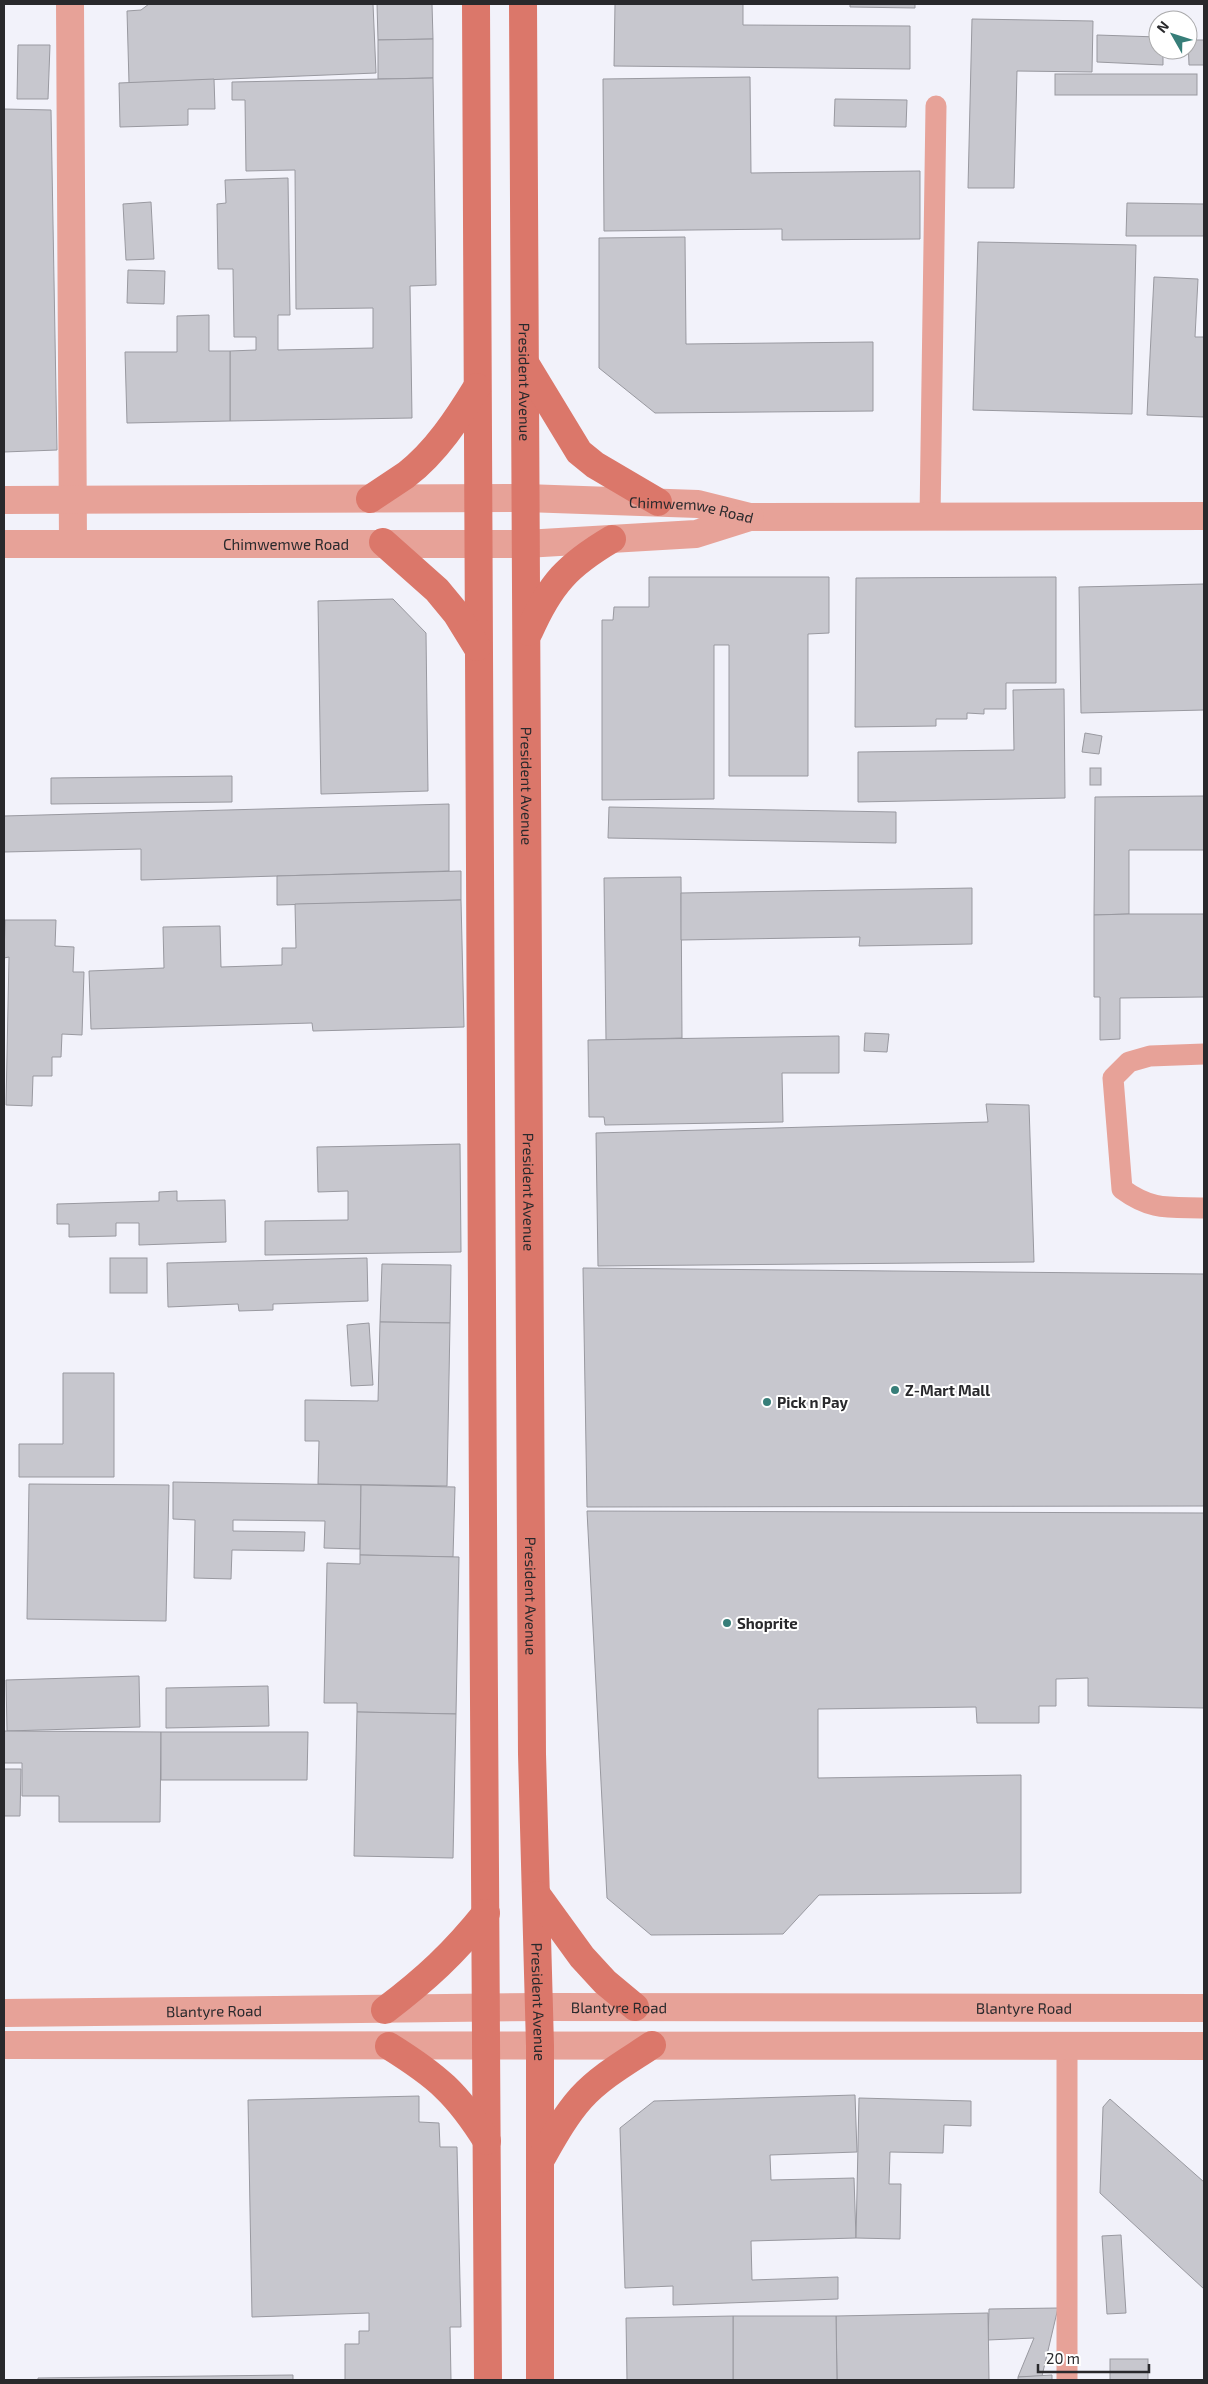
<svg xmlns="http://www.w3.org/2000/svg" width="1208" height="2384" font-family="'Exo 2',sans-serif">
<rect width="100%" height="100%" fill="#f2f2fa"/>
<!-- building -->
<g fill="#c7c7ce" stroke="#9999a0">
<path d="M149,4h224l3,69 -247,10 -2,-72 14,-1z"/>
<path d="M377,4h55l1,35 -55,1z"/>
<path d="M615,4h128v21l167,1v43l-296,-3z"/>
<path d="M850,4h65v4l-65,-1z"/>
<path d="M972,19l121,2 -1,51 -75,-1 -3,117h-46z"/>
<path d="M1097,35l61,2v13h5v15l-66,-3z"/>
<path d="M433,39v39l-55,1v-39z"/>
<path d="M1188,40h16v25h-15z"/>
<path d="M18,45h32l-2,54h-31z"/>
<rect x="1055" y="74" width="142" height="21"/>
<path d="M750,77l1,96 169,-2v68l-138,1v-11l-178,2 -1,-152z"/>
<path d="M433,78l3,207 -26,1 2,132 -182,3v-70l26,-1v-13h-22l-1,-68h-15l-1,-65 9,-1 -1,-23 63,-2 2,137h-12v35l95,-2v-40l-77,1 -1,-139 -49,1 -1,-71h-13v-18z"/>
<path d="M214,79l1,30h-27v16l-68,2 -1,-44z"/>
<path d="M835,99l72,1 -1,27 -72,-1z"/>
<path d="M4,109l47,1 6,340 -53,2z"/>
<path d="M151,202l3,57 -28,1 -3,-56z"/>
<path d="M1127,203l77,1v32h-78z"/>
<path d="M685,237l1,107 187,-2v69l-218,2 -56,-45v-130z"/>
<path d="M978,242l158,3 -4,169 -159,-4z"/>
<path d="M128,270l37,1 -1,33 -37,-1z"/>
<path d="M1154,277l44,2 -3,58h9v80l-57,-2z"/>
<path d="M209,315v36h21v70l-103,2 -2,-71h52v-36z"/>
<path d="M649,577h180v56l-21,1v142h-79v-131h-15v154l-112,1v-180h11l1,-13h35z"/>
<path d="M1056,577v106h-50v26h-22v5l-17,-1v6h-31v7l-81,1 1,-149z"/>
<path d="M1204,584v126l-123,3 -2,-126z"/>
<path d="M393,599l33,34 2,158 -107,3 -3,-193z"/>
<path d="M1064,689l1,109 -207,4v-50l156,-2 -1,-60z"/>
<path d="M1085,733l17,3 -3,18 -17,-2z"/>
<rect x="1090" y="768" width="11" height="17"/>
<path d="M232,776v26l-181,2v-26z"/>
<path d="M1204,796v54h-75v64l-35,1 1,-118z"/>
<path d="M449,804v67l-308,9v-31l-137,3v-36z"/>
<path d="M609,807l287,5v31l-288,-5z"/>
<path d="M461,871v29l-184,5v-29z"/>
<path d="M681,877l1,161 -76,2 -2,-162z"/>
<path d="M972,888v56l-113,2 1,-9 -179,3v-47z"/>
<path d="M461,900l3,127 -151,4 -1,-8 -221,6 -2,-58 75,-3 -1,-41 57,-1 1,41 61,-2v-17h14l-1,-44z"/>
<path d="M1129,914h75v83l-84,1v41l-20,1v-43h-6v-82z"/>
<path d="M5,920h51l-1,26 19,1 -1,25h11l-2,63 -20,-1 -1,23h-9v19h-19l-1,30 -26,-1 3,-148 -5,1z"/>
<path d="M865,1033l24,1 -2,18 -23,-1z"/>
<path d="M839,1036v37h-57l1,49 -178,3 -1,-8h-15l-1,-77z"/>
<path d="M986,1104l43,1 5,157 -436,4 -2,-133 392,-11z"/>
<path d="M460,1144l1,108 -196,3v-34l83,-1v-29l-30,1 -1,-45z"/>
<path d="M177,1191v10l48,-1 1,42 -87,3v-22h-23v13l-47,1v-13h-12v-20l102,-3v-9z"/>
<rect x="110" y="1258" width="37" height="35"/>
<path d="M367,1258l1,43 -95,3v6l-34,1 -1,-7 -70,3 -1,-44z"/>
<path d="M382,1264l69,1 -1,58 -70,-1z"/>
<path d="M583,1268l621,6v232l-617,1z"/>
<path d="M380,1322l70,1 -3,163 -129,-2 1,-43h-14v-41l73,1z"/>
<path d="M369,1323l4,62 -22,1 -4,-61z"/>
<path d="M63,1373h51v104h-95v-33h44z"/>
<path d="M173,1482l188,3 -1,64 -36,-1 1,-27 -92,-1v11l72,1 -1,19 -72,-1 -1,29 -37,-1 1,-58 -22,-1z"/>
<path d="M29,1484l140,1 -3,136 -139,-2z"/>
<path d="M361,1485l94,2 -2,70 -93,-2z"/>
<path d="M587,1511l617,2v195l-116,-2v-28l-32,1v27h-17v17h-62l-1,-16 -158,2v69l203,-3v118l-202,2 -36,39 -132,1 -44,-37z"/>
<path d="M360,1555l99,2 -3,157 -99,-2v-9h-33l3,-140 33,1z"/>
<path d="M139,1676l1,51 -133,4 -1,-51z"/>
<path d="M268,1686l1,40 -103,2v-40z"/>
<path d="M357,1712l99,2 -3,144 -99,-2z"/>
<path d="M4,1731l157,1 -1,90h-101v-26h-37v-33h-18z"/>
<path d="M161,1732h147l-1,48h-146z"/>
<path d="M4,1769h17l-1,47h-16z"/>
<path d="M855,2095l2,57 -87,3 1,25 83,-2 2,60 -105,3 1,39 86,-3v22l-165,6v-19l-48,2 -5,-160 34,-27z"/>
<path d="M419,2096v26l20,1 1,24h17l4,180h-11l1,53h-106v-36h14v-13h10v-18l-117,4 -4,-217z"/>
<path d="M859,2098l112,3v25l-27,-1 -1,28 -53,-1 -1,32h12l-1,55 -44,-1z"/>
<path d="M1110,2099l94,83v107l-104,-96 3,-86z"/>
<path d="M1121,2235l5,78 -19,1 -5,-78z"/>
<path d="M1058,2308l-16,68 -24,1 16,-39 -46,2 1,-31z"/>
<path d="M988,2313l1,67h-152l-1,-64z"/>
<path d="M733,2316h103l1,64h-104z"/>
<path d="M733,2316v64h-106l-1,-62z"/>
<rect x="1110" y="2359" width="38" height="21"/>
<path d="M293,2375v5h-255v-2z"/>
<path d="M1052,2375v5h-34v-3z"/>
</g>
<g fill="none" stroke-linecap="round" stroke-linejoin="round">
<!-- service -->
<g stroke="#e7a298" stroke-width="21">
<path d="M930,518l6,-412"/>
<path d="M1204,1054l-54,2 -21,6 -16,16 9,111c30,22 47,18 82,19"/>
<path d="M1067,2046v334"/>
</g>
<!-- minor -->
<g stroke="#e7a298" stroke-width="28">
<path d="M70,4l3,540"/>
<path id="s1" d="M4,500l521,-2 173,6 52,13 454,-1"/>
<path id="s2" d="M4,544h521l171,-10 54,-17"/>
<path id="s3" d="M4,2013l535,-6 665,1"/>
<path d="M4,2045l1200,1"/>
</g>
<!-- secondary -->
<g stroke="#db776a" stroke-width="28">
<path d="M476,4c1,792 8,1584 12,2376"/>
<path id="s4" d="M523,4l9,1750 8,292v334"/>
<path d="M525,363l54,89 16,13 63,37"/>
<path d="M370,499c12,-8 24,-16 36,-24 30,-23 52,-57 71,-88"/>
<path d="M383,542l54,48 19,23 21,34"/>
<path d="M529,632c21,-48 39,-67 83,-93"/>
<path d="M537,1895l45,62 23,25 30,25"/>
<path d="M385,2010c41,-31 69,-57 101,-97"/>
<path d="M389,2046c48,30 68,47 98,95"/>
<path d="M541,2159c12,-21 24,-43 40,-61 20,-22 47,-37 71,-53"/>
</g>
</g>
<!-- markers -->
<g fill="#377e79" stroke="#fff" stroke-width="2">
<circle cx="895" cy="1390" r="5"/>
<circle cx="767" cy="1402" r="5"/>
<circle cx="727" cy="1623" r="5"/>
</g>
<g text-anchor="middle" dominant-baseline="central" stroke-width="4" stroke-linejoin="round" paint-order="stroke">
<!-- street labels -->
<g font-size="15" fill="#29292c" stroke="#fff">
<text stroke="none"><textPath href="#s4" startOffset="378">President Avenue</textPath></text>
<text stroke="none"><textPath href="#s1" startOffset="688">Chimwemwe Road</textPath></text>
<text stroke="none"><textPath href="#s2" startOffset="282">Chimwemwe Road</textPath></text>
<text stroke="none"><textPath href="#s4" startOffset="782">President Avenue</textPath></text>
<text stroke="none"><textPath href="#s4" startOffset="1188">President Avenue</textPath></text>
<text stroke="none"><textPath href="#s4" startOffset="1592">President Avenue</textPath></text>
<text stroke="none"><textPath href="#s4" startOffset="1998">President Avenue</textPath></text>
<text stroke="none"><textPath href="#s3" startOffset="615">Blantyre Road</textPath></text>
<text stroke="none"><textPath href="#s3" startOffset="1020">Blantyre Road</textPath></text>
<text stroke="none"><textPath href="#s3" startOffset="210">Blantyre Road</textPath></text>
</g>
<!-- poi labels -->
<g font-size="15" font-weight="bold" fill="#29292c" stroke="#fff" text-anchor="start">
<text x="905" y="1390">Z-Mart Mall</text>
<text x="777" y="1402">Pick n Pay</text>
<text x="737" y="1623">Shoprite</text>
</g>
</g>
<!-- border -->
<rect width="1208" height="2384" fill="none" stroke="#29292c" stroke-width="10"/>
<!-- north arrow -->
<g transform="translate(1173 35) rotate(309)"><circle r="24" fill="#ffffff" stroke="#a9a9ab"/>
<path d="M0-4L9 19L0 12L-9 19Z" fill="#377e79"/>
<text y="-8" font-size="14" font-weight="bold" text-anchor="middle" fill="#29292c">N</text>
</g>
<!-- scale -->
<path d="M1038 2364v8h111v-8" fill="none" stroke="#29292c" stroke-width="2.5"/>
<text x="1046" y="2364" font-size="15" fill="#29292c" stroke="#ffffff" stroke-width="4" paint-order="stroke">20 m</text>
</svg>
